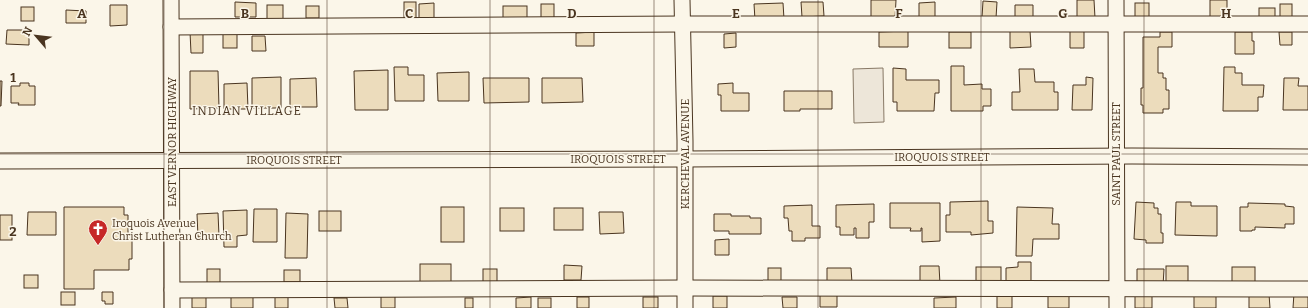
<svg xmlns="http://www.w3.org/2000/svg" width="1308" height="308" font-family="Bitter,serif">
<rect width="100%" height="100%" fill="#fbf6e9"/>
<!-- green -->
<path fill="#ede6d9" stroke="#887966" d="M883,68l1,54 -30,1 -1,-54z"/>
<!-- building -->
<g fill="#ecdcbc" stroke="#4a3520">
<path d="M871,0h25l-1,19h-24z"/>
<path d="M1077,0h17l1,18h-18z"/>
<rect x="1210" y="0" width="17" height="19"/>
<path d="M983,1l14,1 -1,16 -14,-1z"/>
<path d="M235,2l21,1v14h-21z"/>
<rect x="404" y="2" width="12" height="17"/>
<path d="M801,2h22l1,14 -22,1z"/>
<path d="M935,2v17h-16v-16z"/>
<path d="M434,3v16h-15v-15z"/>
<path d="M783,3l1,16 -29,1 -1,-16z"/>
<rect x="1135" y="3" width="14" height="16"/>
<rect x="541" y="4" width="13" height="15"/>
<rect x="1280" y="4" width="12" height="13"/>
<path d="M110,5h17v20l-17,1z"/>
<rect x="267" y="5" width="16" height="14"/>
<path d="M1015,5h18v15l-18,1z"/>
<rect x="306" y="6" width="13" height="12"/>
<rect x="503" y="6" width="24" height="13"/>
<rect x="21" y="7" width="13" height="14"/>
<rect x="1259" y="8" width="16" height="10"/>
<path d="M66,10l20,1v12h-20z"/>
<path d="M7,30h22v15l-23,-1z"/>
<path d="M1084,30v18h-14v-17z"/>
<path d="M908,31v16h-29v-15z"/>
<path d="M1010,31h20l1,16 -21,1z"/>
<path d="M190,32h13v21h-12z"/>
<path d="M594,32v14h-18v-13z"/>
<rect x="949" y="32" width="22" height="16"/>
<path d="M1160,32h12v15h-14v26h5v5h3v12h3v19h-6v4h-20v-8h-2v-17h2v-51h17z"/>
<path d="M1235,32h17v9h2v13h-19z"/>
<path d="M1279,32h13v13h-12z"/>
<rect x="223" y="33" width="14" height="15"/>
<path d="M736,33v14l-12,1v-14z"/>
<path d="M252,36h13l1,15h-14z"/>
<path d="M951,66h13v19l18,-1v5h9v17h-8v5h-32z"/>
<path d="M394,67h14v8h16v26h-29z"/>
<path d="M1224,67h11v6h7v12h22l-1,12h-5v14h-35z"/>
<path d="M893,68l13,1v11h33v13h-4l-1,18h-37v-9h-4z"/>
<path d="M1019,69h15l1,13h19v10h4v18h-46v-18h8z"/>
<path d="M388,70v40h-33l-1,-39z"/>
<path d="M190,71h28l1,37 -29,1z"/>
<path d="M469,72v29h-31l-1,-28z"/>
<path d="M281,77v31h-29v-30z"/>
<path d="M1086,77l7,1 -1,32h-20l1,-25h13z"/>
<path d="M316,78l1,29h-27v-28z"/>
<path d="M483,78h46v24l-45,1z"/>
<path d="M542,78h40l1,24 -41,1z"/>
<path d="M1284,78h15l-1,8h10v24h-25z"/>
<path d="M0,81h2l-1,25h-1z"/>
<path d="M20,83h9v3h6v19h-17l1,-2h-8v-17h9z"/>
<path d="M247,83l1,26h-24v-25z"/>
<path d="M733,83v10h16v18h-28v-16h-3v-11z"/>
<path d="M784,91h48v18h-32v2h-16z"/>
<path d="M988,201v20h5v12l-22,2v-3h-25v-17h4v-13z"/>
<path d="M1136,202l18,1v5h4v6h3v19h2v10h-17v-3l-12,-1z"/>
<path d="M1176,202h15v4h26v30l-42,-1z"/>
<path d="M890,203h50v38l-18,1v-14h-1v3h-11l1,-3h-21z"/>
<path d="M1248,203l37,1v2l9,1v17h-9v4l-30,-1v3h-3v1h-12v-24h8z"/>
<path d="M874,204v18h-5v16h-13v-10h-2v7h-14v-8h-4v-22z"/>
<path d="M812,205v21h8v12h-15v3h-13v-10h-3l-1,-13h-4v-12z"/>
<path d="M64,207h60v8h4v19h4v25h-3v11h-35v19h-30z"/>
<rect x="441" y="207" width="23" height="35"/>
<path d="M1017,207l36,1 -1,16h7v15h-26l-1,17h-16z"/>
<rect x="500" y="208" width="24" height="23"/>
<rect x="554" y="208" width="29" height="22"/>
<path d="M254,209h23v33h-24z"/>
<path d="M247,210v25l-10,1v11h-13l-1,-36z"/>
<rect x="319" y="211" width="22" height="20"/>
<path d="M28,212h28v23h-29z"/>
<path d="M599,212h24l1,21 -24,1z"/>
<path d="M218,213l1,23 -21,1 -1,-23z"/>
<path d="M286,213l22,1 -1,44h-22z"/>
<path d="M714,214h17v2h19v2h11v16h-32v-3h-15z"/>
<rect x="0" y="215" width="12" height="25"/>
<path d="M729,239v16h-14v-15z"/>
<path d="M1018,262h13v21h-25v-15l12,-1z"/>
<rect x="420" y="264" width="31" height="19"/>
<path d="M564,265l18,1 -1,14h-17z"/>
<path d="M920,266h19l1,18h-20z"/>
<rect x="1166" y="266" width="22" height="18"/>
<rect x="976" y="267" width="25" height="16"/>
<rect x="1232" y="267" width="23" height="17"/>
<rect x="768" y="268" width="13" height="14"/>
<path d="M827,268h24l1,15 -25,1z"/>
<rect x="207" y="269" width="13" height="14"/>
<rect x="483" y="269" width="14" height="14"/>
<path d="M1137,269h27l-1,17h-26z"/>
<rect x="284" y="270" width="16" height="12"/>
<rect x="24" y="275" width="14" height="13"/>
<rect x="61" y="292" width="14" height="13"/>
<path d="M102,292h11v12h-8v-3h-3z"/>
<path d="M837,293v14h-17v-13z"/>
<path d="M1294,293h14v15h-15z"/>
<path d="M395,294v14h-14v-13z"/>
<rect x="1048" y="294" width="21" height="14"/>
<rect x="1194" y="294" width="22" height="14"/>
<path d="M1249,294h20l1,14h-21z"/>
<rect x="1135" y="295" width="17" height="13"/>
<rect x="231" y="296" width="22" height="12"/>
<rect x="713" y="296" width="14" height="12"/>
<rect x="997" y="296" width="15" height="12"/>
<rect x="192" y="297" width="14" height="11"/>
<rect x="275" y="297" width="13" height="11"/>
<path d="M531,297v11h-15v-10z"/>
<rect x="577" y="297" width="12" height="11"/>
<rect x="643" y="297" width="15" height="11"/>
<path d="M782,297h15v11h-14z"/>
<path d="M956,297v11h-22v-10z"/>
<path d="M334,298h13l1,10h-13z"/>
<rect x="465" y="298" width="8" height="10"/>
<rect x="538" y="298" width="13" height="10"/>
</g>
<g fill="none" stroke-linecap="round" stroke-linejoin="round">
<defs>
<g id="minor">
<path d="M171,0l1,308"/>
<path d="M682,0l3,141v167"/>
<path d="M1116,0l1,308"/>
<path d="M171,27l512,-3h625"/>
<path d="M0,161l685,-2 447,-3 176,1"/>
<path d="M172,290l513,-2 623,1"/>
</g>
</defs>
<!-- minor casing -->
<use href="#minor" stroke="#4a3520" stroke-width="17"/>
<!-- minor -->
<use href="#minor" stroke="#fbf6e9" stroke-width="15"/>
</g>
<!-- grid -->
<path fill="none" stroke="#4a3520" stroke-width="1" stroke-opacity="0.55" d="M164,0v308M327,0v308M490,0v308M654,0v308M818,0v308M981,0v308M1144,0v308M0,154h1308"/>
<!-- icons -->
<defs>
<symbol id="church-pin" viewBox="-11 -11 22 30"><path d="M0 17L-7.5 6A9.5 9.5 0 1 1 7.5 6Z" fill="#c62828" stroke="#fbf6e9"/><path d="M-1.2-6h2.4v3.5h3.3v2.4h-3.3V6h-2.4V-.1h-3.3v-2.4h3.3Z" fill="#fff"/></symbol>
</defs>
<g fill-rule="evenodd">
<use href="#church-pin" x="87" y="218" width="22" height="30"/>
</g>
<g text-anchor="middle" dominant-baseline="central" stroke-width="3" stroke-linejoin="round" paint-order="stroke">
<!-- street labels -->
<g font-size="11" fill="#4a3520" stroke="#fbf6e9">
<text transform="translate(172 142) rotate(-90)">EAST VERNOR HIGHWAY</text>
<text transform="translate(685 154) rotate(-90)">KERCHEVAL AVENUE</text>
<text transform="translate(1116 154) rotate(-90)">SAINT PAUL STREET</text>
<text x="942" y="157">IROQUOIS STREET</text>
<text x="618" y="159">IROQUOIS STREET</text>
<text x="294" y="160">IROQUOIS STREET</text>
</g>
<!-- poi labels -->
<g font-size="11" fill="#4a3520" stroke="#fbf6e9" text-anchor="start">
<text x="112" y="223">Iroquois Avenue<tspan x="112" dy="13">Christ Lutheran Church</tspan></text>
</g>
<!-- neighbourhood labels -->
<g font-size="12" letter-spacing="1" fill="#4a3520" stroke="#fbf6e9">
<text x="247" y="111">INDIAN VILLAGE</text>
</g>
</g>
<g font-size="13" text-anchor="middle" font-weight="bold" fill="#4a3520" stroke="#fbf6e9" stroke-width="3" stroke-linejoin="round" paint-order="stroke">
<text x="82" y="18">A</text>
<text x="245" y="18">B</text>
<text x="409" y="18">C</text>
<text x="572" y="18">D</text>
<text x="736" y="18">E</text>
<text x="899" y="18">F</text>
<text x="1063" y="18">G</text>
<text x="1226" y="18">H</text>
<text x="13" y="82">1</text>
<text x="13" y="236">2</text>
</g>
<!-- north arrow -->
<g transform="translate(36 36) rotate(298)" stroke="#fbf6e9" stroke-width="3" paint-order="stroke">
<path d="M0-3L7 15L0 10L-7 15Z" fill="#4a3520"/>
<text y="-6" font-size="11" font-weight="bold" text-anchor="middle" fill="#4a3520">N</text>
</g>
</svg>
